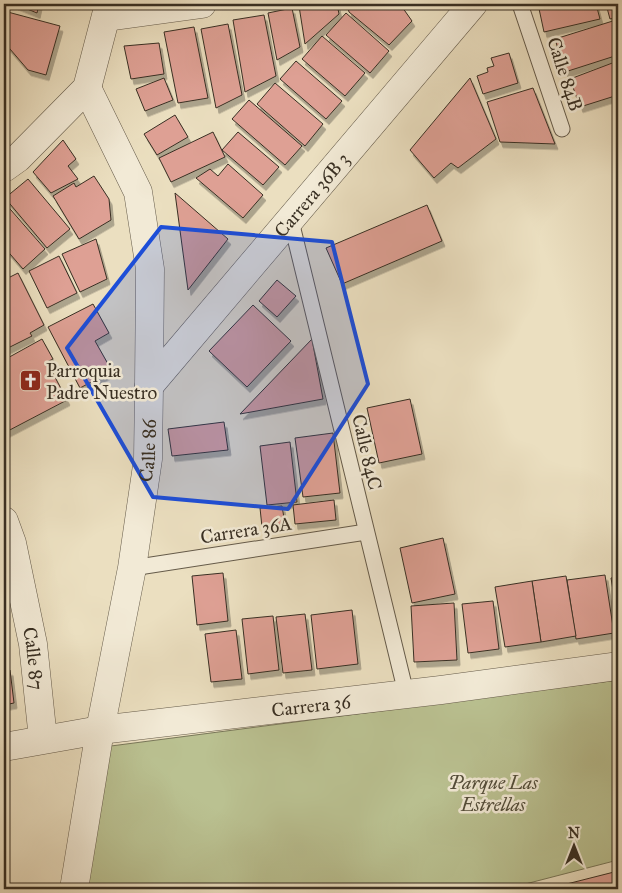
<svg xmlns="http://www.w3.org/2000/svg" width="622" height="893" font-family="'IM FELL Great Primer',serif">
<defs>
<filter id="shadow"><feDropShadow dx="3" dy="5.5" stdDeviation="0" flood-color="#0004"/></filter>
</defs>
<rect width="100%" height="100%" fill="#ebdfc0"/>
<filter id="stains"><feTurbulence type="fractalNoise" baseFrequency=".004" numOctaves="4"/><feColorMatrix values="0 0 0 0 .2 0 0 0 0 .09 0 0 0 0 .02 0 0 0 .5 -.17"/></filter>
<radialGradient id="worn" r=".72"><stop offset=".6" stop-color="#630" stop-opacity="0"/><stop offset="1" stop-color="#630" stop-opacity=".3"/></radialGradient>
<!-- green -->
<path fill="#bac191" stroke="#79785a" d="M618,680v180l-112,29h-421l26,-143z"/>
<!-- building -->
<g fill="#dea094" stroke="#382f23" filter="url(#shadow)">
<path d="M15,4h24l-2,9z"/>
<path d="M311,4h26l2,10 -34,30 -6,-38z"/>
<path d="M347,4h53l12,17 -23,24 -40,-33z"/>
<path d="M538,4h58l4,15 -56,13z"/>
<path d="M606,4h12v13l-8,2z"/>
<path d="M292,8l8,39 -23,13 -9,-47z"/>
<path d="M4,11l56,15 -14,49 -18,-5 -24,-28z"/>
<path d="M346,13l43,38 -19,22 -44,-38z"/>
<path d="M264,15l12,61 -31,16 -12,-72z"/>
<path d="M616,20l2,8v7l-3,1 3,10v9l-53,17 -10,-33z"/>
<path d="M228,24l14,71 -26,13 -15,-79z"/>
<path d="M194,27l14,71 -30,5 -14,-71z"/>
<path d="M322,36l43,37 -20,23 -43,-37z"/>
<path d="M159,43l5,31 -33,5 -7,-33z"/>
<path d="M509,53l9,30 -35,11 -6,-18 11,-4 -1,-4 7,-2 -3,-8z"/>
<path d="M296,61l46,40 -16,18 -46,-40z"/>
<path d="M615,62l3,10v23l-38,12 -10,-28z"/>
<path d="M164,78l9,22 -28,11 -9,-22z"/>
<path d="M470,78l26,61 -38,29 -7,-5 -17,15 -24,-28z"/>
<path d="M275,83l48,41 -18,22 -48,-42z"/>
<path d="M533,88l22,56 -55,-2 -13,-40z"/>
<path d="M249,100l53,46 -17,19 -53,-46z"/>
<path d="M175,115l13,22 -31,18 -13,-21z"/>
<path d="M213,132l12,25 -54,25 -12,-24z"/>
<path d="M238,132l41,35 -16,18 -41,-35z"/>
<path d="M63,140l13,19 -8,7 10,13 -27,14 -18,-21z"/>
<path d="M228,164l35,31 -20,23 -47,-40 14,-9 8,7z"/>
<path d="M94,176l15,23 2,21 -32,19 -26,-43 21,-13 2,4z"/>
<path d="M28,179l42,50 -23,19 -42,-50z"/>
<path d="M175,193l53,46 -40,51z"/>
<path d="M4,202l41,47 -22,20 -19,-22z"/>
<path d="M427,205l15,36 -100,43 -16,-36z"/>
<path d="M96,239l11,40 -27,13 -18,-38z"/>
<path d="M59,256l18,37 -30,15 -18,-37z"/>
<path d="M18,273l26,52 -14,8 2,3 -28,14v-70z"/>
<path d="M277,280l19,16 -19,21 -18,-16z"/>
<path d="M93,304l16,29 -14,8 17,30 -32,17 -32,-61z"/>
<path d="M253,305l38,36 -44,46 -38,-36z"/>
<path d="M42,339l11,20 -6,3 20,38 -63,33v-73z"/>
<path d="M312,339l11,60 -83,15z"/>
<path d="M410,399l12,55 -43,9 -12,-55z"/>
<path d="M224,422l4,28 -56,6 -4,-27z"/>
<path d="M333,433l7,60 -37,4 -8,-59z"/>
<path d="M290,442l7,60 -30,3 -7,-59z"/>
<path d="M334,500l2,20 -41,4 -2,-19z"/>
<path d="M282,506l3,18 -23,3 -2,-19z"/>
<path d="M443,538l12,56 -43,9 -12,-55z"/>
<path d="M223,573l5,48 -31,4 -5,-49z"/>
<path d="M605,575l9,58 -38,6 -9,-59z"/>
<path d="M566,576l10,60 -35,6 -9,-61z"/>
<path d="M618,577v44l-7,-43z"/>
<path d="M532,581l9,61 -36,5 -10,-60z"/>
<path d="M493,601l6,48 -31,4 -6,-49z"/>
<path d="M454,603l3,57 -43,2 -3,-56z"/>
<path d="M352,610l6,54 -41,5 -6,-54z"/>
<path d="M305,614l7,56 -29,3 -7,-56z"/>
<path d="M273,616l6,54 -31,4 -6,-55z"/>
<path d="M236,630l6,49 -31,3 -6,-48z"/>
<path d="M10,670l4,33 -10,2v-34z"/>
<path d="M618,871v18h-71z"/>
</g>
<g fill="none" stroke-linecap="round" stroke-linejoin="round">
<defs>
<g id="service">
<path d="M520,4l42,125"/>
<path d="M291,221l115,472"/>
<path d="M132,568l234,-36"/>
</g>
<g id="minor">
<path d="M107,17l95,-13"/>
<path d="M4,168l14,-10 69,-70 22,-84"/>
<path id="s1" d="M149,386l324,-382"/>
<path id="s2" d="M4,521l8,22 21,101 10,95"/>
<path id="s3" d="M74,889l26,-159 32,-162 16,-109 1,-73 1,-117 -12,-77 -51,-104"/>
</g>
<g id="tertiary">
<path id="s4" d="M4,747l96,-17 341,-40 177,-24"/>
</g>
</defs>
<!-- service casing -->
<use href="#service" stroke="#655b4a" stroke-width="17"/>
<!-- minor casing -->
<use href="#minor" stroke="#655b4a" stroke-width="29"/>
<!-- tertiary casing -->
<use href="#tertiary" stroke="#655b4a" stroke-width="29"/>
<!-- service -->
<use href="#service" stroke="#f2ead6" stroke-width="15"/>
<!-- minor -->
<use href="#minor" stroke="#f2ead6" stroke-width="28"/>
<!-- tertiary -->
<use href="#tertiary" stroke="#f2ead6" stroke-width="28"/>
</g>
<!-- marked area -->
<path fill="#1d4ed8" fill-opacity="0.2" stroke="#1d4ed8" stroke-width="4" stroke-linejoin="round" d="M161,227l171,15 36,142 -80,125 -135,-12 -86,-149z"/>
<!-- icons -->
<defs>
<symbol id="church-square" viewBox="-11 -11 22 22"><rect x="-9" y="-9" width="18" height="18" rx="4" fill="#8f2418" stroke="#f2ead6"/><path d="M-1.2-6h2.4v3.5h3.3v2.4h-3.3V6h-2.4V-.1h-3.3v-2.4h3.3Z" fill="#fff"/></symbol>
</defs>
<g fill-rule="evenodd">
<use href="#church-square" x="18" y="368" width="25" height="25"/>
</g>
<g text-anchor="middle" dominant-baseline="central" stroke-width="5" stroke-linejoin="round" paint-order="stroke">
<!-- street labels -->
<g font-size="19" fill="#382f23" stroke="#f2ead6">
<text transform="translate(565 74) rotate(72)">Calle 84B</text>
<text stroke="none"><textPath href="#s1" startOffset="251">Carrera 36B 3</textPath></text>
<text stroke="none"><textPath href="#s3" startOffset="445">Calle 86</textPath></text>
<text transform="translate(367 452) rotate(77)">Calle 84C</text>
<text transform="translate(246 530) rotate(-9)">Carrera 36A</text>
<text stroke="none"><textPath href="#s2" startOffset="141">Calle 87</textPath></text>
<text stroke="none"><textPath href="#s4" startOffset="310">Carrera 36</textPath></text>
</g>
<!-- poi labels -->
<g font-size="19" fill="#382f23" stroke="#f2ead6" text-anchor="start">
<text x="46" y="370">Parroquia<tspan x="46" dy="22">Padre Nuestro</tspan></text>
</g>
<!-- park labels -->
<g font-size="19" font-style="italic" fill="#524c39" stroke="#f2ead6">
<text x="493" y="782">Parque Las<tspan x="493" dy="22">Estrellas</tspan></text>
</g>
</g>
<!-- margin -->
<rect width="622" height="893" fill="none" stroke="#ebdfc0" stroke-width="20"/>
<rect x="5" y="5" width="612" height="883" fill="none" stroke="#382f23" stroke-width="2.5"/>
<rect x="10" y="10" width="602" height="873" fill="none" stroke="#382f23"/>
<!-- north arrow -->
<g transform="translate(574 846)" stroke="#f2ead6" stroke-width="4" paint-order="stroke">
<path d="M0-4L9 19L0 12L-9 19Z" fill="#382f23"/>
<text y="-8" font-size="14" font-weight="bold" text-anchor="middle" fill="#382f23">N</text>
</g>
<rect width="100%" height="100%" filter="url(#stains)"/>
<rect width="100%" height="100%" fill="url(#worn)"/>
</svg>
